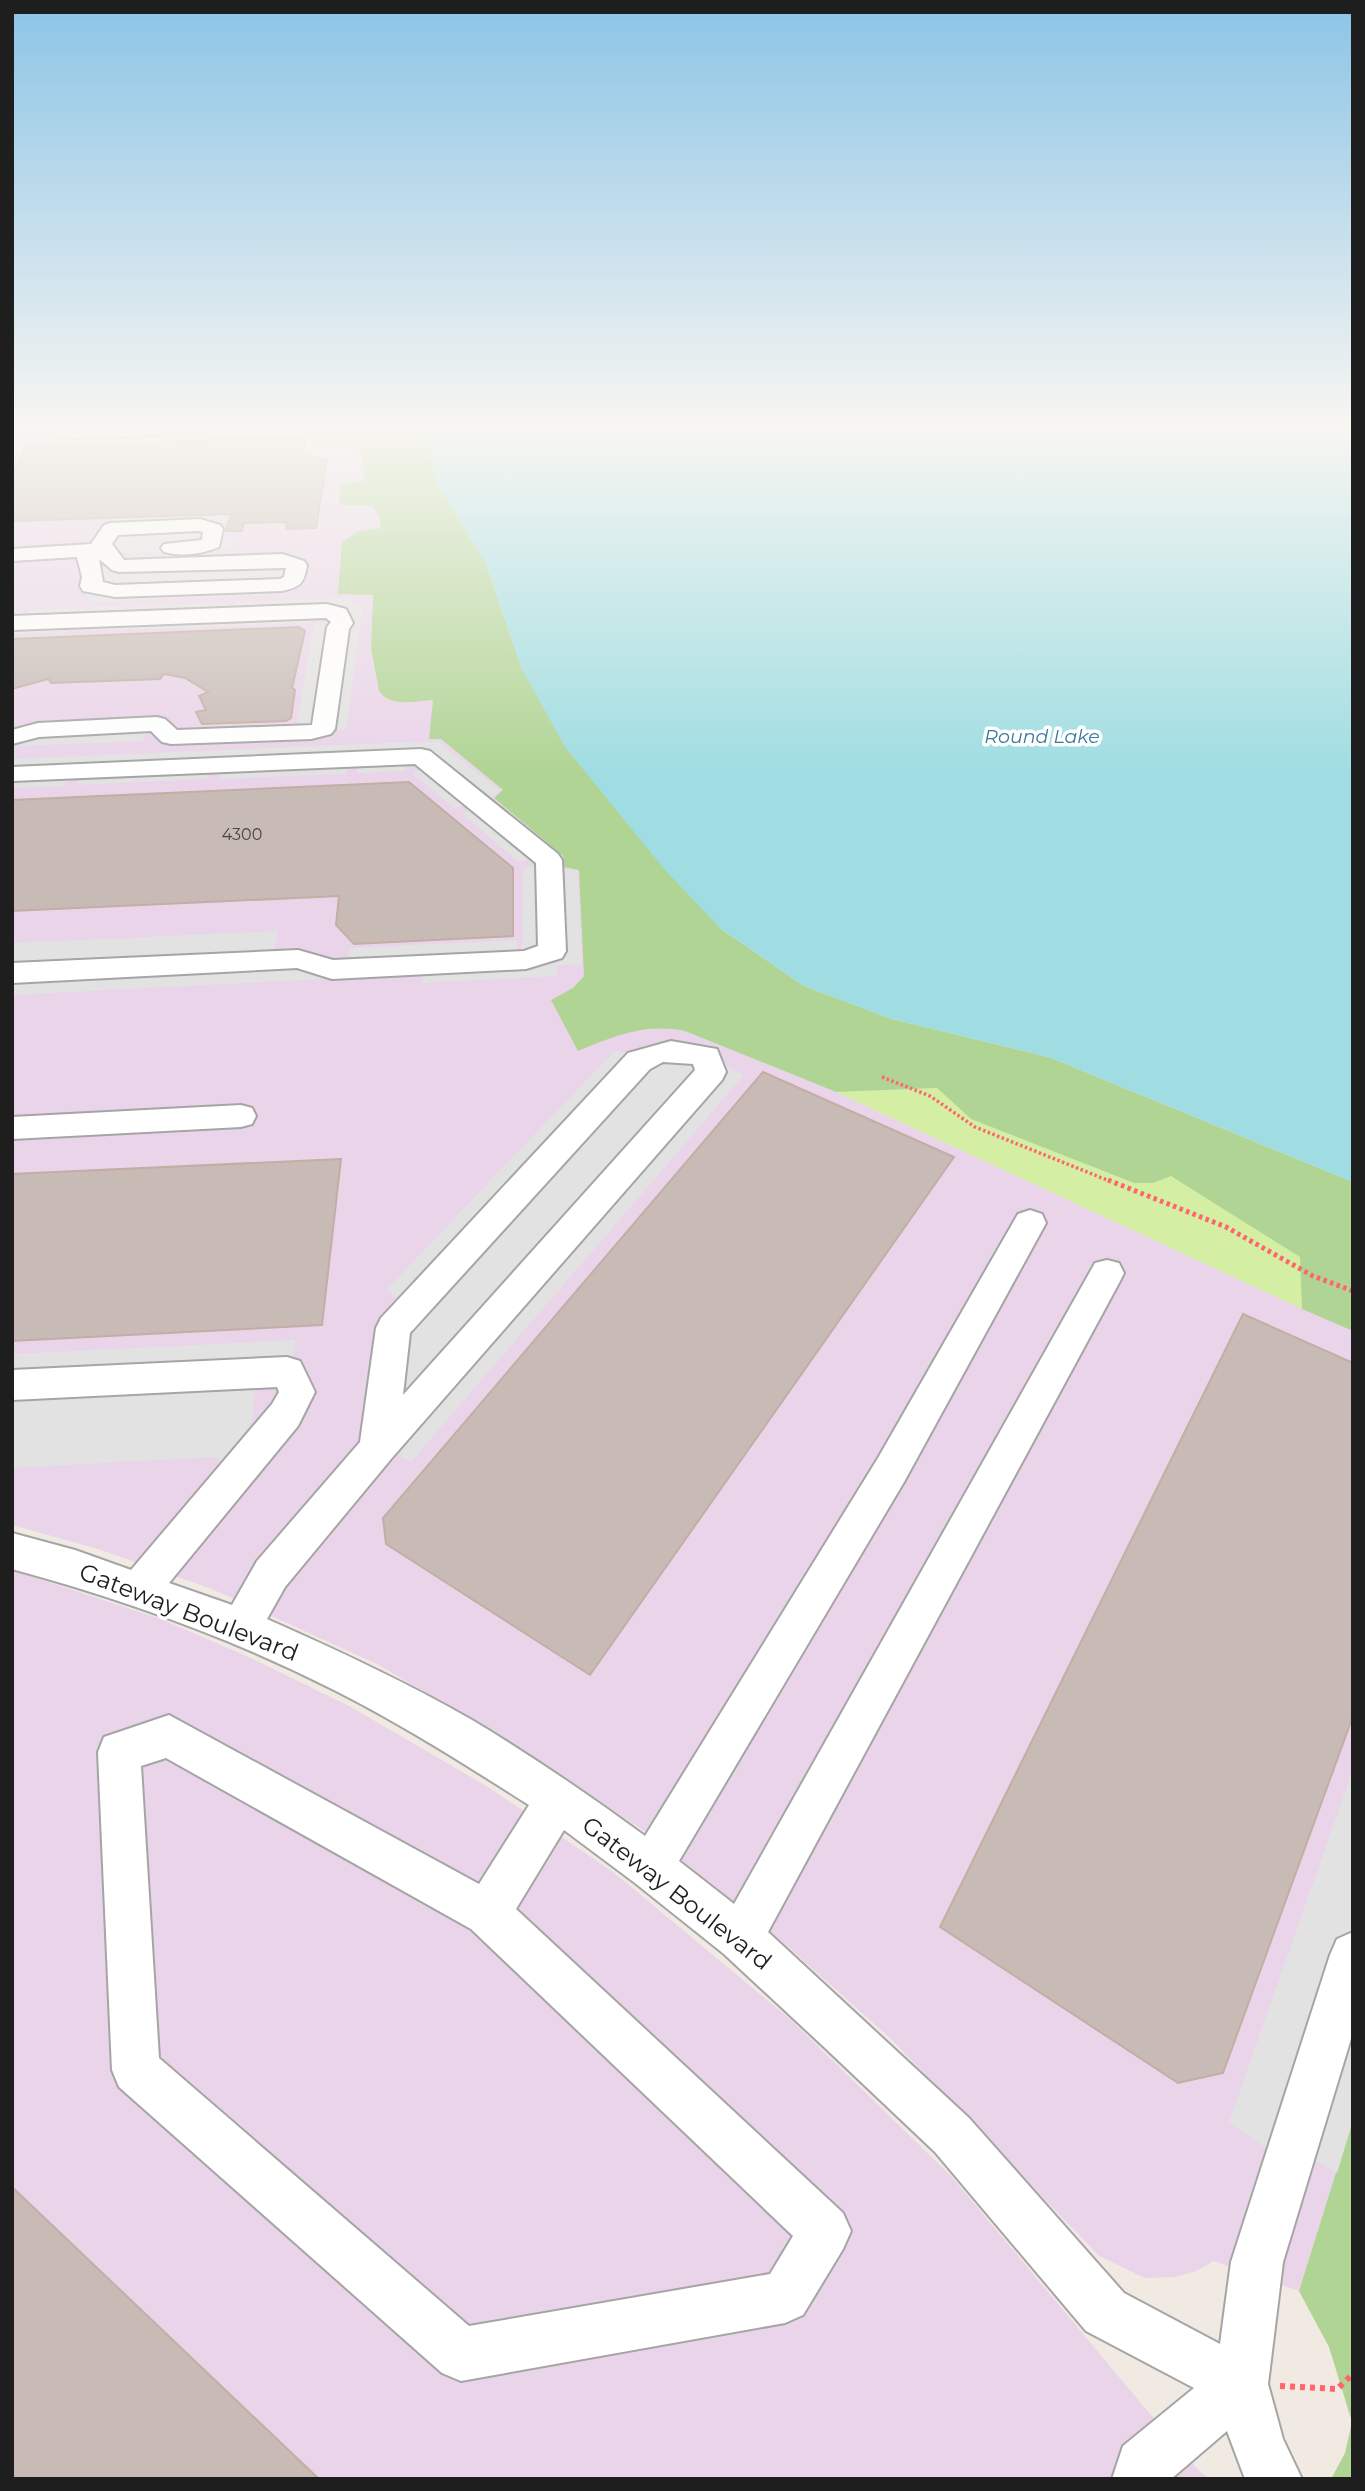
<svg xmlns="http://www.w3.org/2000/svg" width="1365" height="2491" font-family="Montserrat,sans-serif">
<rect width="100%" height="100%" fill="#f0eae3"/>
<!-- industrial -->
<g fill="#ead4e9">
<path d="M12,426h231l-2,11 73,-1 -1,11 41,1 9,3 1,30 -25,23 33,2 7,10 2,12 -23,3 -19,63h34l-2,54 8,43 11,10 43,-1 7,38 64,53 -10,7 85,72 6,96 -1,10 -11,12 49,45 46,-6 17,4 151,61 517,239v787l-54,173 -85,-30 -18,10 -21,6 -30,1 -46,-22 -209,-218 -112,-100 -131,-105 -98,-66 -170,-102 -167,-76 -114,-40 -86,-24z"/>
<path d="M12,1570l149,49 90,39 100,49 137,80 125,85 177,147 162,158 188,225 58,68 12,9h-1198z"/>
</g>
<!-- grass -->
<path fill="#d4efa4" d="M937,1088l34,31 163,64h19l18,-8 129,82 2,52 -466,-217z"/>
<!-- forest -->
<g fill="#b0d494">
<path d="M243,426h181l13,57 49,80 36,106 198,259 84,58 88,33 157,38 304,125v149l-51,-22 -2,-52 -129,-81 -18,7h-19l-163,-64 -34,-31 -101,4 -151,-61c-39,-8 -71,5 -107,20l-27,-51 22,-12 11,-12 -5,-106 -15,-3 -1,-11 -69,-58 9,-8 -62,-51h-12l4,-39c-18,1 -43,8 -54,-9l-8,-43 2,-53 -35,-1 4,-52 16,-11 23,-3 -2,-12 -7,-10 -33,-1 2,-20 23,-4 -2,-29 -8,-4h-41l1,-12 -73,1z"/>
<path d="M1353,2118v361h-22l14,-26 7,-31 -23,-75 -30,-56z"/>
</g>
<!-- parking -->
<g fill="#e2e2e2">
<path d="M223,515l-6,18 19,11 -9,4 -129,6 15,-35z"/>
<path d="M292,557l10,4 -3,25 -15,8 -192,8 -11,-13 6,-17 44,-12z"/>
<path d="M351,598v7l12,-1 -17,126 -14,1 -20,-7h-15l17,-99 15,-2v-3l-5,-4 -13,2 -1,5 -133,5 1,-5 -6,1 -1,4 -100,3 1,-3 -6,-1 -1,5 -53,2v-24h10l-1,5 4,1 6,-6 93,-4 -1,5 3,1 6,-6 96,-3 -1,5h3l6,-6z"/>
<path d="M149,721l-6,20 -123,5 8,-20z"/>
<path d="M437,741l63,50 -10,7 69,57 4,14 15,1 4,94 -24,1 -2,11 -134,7v-9l-82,1 -15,4 -313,16v-52l266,-12 -4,22 35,2 24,5 14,-1 4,-11 166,-8v10l5,1 1,-83 16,-4 -7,-6 -13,4 -57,-48 9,-5 -5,-5 -11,5 -43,-36 9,-4 -1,-5h-12l-3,7 -48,2 1,-7h-10l-2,8 -128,5 1,-7h-10l-3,7 -129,6 1,-6 -2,-2 -7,2 -4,7 -53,2v-29z"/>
<path d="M674,1040l37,5 13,20 20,10 -333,387 -16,-8 -37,-9 19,-117 22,-28 -13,-10 229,-240 15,5 13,-9z"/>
<path d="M295,1340l-2,21 -19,27h-16l-2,2 -5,34 -29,36 -7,-3 -203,11v-114z"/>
<path d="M1353,1769v352l-16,52 -25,-14 -11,14 -72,-51z"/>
</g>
<!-- water -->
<path fill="#9fdde2" d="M424,426h929v756l-304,-125 -157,-38 -88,-33 -84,-58 -55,-58 -100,-123 -43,-78 -36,-106 -49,-80z"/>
<!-- building -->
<g fill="#c8bbb6" stroke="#c3ada4" stroke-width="2">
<path d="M306,437l-4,18 25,4 -11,69 -30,1 1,-7 -43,1 -2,8h-16l5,-17 -219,7v-46l14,-29z"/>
<path d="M299,627l6,4 -13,57 3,2 -4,28 -5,3 -84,3 -6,-12 10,-2 -7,-14 9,-4 -23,-14 -21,-4 -4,5 -109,4 -3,-4 -36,10v-50z"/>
<path d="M409,782l104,86v68l-159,8 -18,-19 3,-29 -327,15v-111z"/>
<path d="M763,1072l191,85 -364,518 -204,-131 -3,-26z"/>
<path d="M341,1159l-19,166 -310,16v-167z"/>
<path d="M1243,1314l110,49v353l-130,357 -45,10 -238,-156z"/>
<path d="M12,2187l307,292h-307z"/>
</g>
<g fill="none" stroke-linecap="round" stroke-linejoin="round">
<defs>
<g id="minor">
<path d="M39,426h150l1,2 -9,6 -109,4 -32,-6z"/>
<path d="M200,519l20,6 3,4 -4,18c-17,7 -37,10 -55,5l-3,-4 3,-4 38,-4 1,-8 -4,-1 -81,4 -6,9 12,16 158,-6 22,7 3,4c-3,19 -7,22 -25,26l-167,6 -32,-6 -3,-5 2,-9 -5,-20 -65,4v-12l79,-5 13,-19 7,-2zM99,559l13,11 7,2 167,-4 -2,9 -4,2 -165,6 -12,-3z"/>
<path d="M327,604l19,5 7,14 -4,6 -14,100 -4,5 -20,5 -140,5 -9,-2 -11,-11 -112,6 -27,7v-14l26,-7 119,-6 8,2 12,11 135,-5 15,-98 4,-5 -5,-4 -314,12v-14z"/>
<path d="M421,749l9,2 128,103 4,6 4,91 -4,7 -36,11 -194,10 -35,-11 -285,15v-20l286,-13 35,10 191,-9 14,-5 -2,-83 -121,-99 -403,17v-14z"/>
<path d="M671,1041l46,8 9,23 -4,8 -331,379 -106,128 -18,32c70,31 139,63 205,101 60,36 117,75 173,116l233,-378 140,-244 12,-4 12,4 4,9 -142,259 -225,379 55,43 361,-641 12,-3 12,3 5,10 -5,10 -351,649 201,186 155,175 96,51 11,-82 99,-307 7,-16 16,-7v100l-70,230 -15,122 15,55 19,40h-57l-18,-48 -56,48h-59l11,-33 71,-58 -108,-57 -151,-179 -112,-106 -99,-92 -89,-71 -71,-53 -48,79 327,304 8,18 -8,18 -40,66 -18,8 -324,58 -19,-8 -323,-286 -7,-17 -14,-318 6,-15 65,-22 310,169 50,-79c-63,-40 -126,-80 -193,-114 -102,-52 -213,-92 -324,-122v-36l63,17 56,20 141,-166 7,-12 -2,-5 -265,13v-30l275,-13 13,4 15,31 -17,34 -129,157 63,22 25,-44 103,-119 16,-114 5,-10 247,-265zM663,1062l30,2 2,6 -292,325 7,-62 240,-264zM166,1758l305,171 322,307 -23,38 -301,52 -310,-268 -18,-292z"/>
<path d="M241,1105l11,3 4,8 -4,8 -11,3 -229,12v-22z"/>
</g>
</defs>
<!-- minor casing -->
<use href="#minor" stroke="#a5a5a5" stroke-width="4"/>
<!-- path-far2 -->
<path stroke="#ff656b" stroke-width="3.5" stroke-dasharray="2.5 2.5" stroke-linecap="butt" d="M882,1077l48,19 45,31 137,55"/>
<!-- path-far1 -->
<path stroke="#ff656b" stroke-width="5" stroke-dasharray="3.5 3.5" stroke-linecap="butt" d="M1108,1180l118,47 87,49 40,15"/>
<!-- path -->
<path stroke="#ff656b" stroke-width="6" stroke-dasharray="5 5" stroke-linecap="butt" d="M1280,2386l57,3 16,-15"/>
<!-- minor -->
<use href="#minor" fill="#fff" fill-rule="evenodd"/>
</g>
<!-- sky -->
<linearGradient id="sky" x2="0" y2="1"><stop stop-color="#8bc4e6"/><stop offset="0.55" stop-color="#f8f6f2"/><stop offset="1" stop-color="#f8f6f2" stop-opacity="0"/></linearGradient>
<rect width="1365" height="775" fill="url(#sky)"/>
<g text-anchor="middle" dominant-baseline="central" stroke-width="7" stroke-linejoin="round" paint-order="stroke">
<!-- far-number labels -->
<g font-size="16" fill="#484544">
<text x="242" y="834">4300</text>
</g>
<!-- far-water labels -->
<g font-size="19" font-style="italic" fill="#3a7a9e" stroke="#fff">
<text x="1042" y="736">Round Lake</text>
</g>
<!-- near-street labels -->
<g font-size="24" fill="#1e1e1e" stroke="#fff">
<text transform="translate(189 1612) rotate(21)">Gateway Boulevard</text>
<text transform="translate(677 1893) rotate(38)">Gateway Boulevard</text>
</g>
</g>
<!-- border -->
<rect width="1365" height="2491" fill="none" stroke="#1e1e1e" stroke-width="28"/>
</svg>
